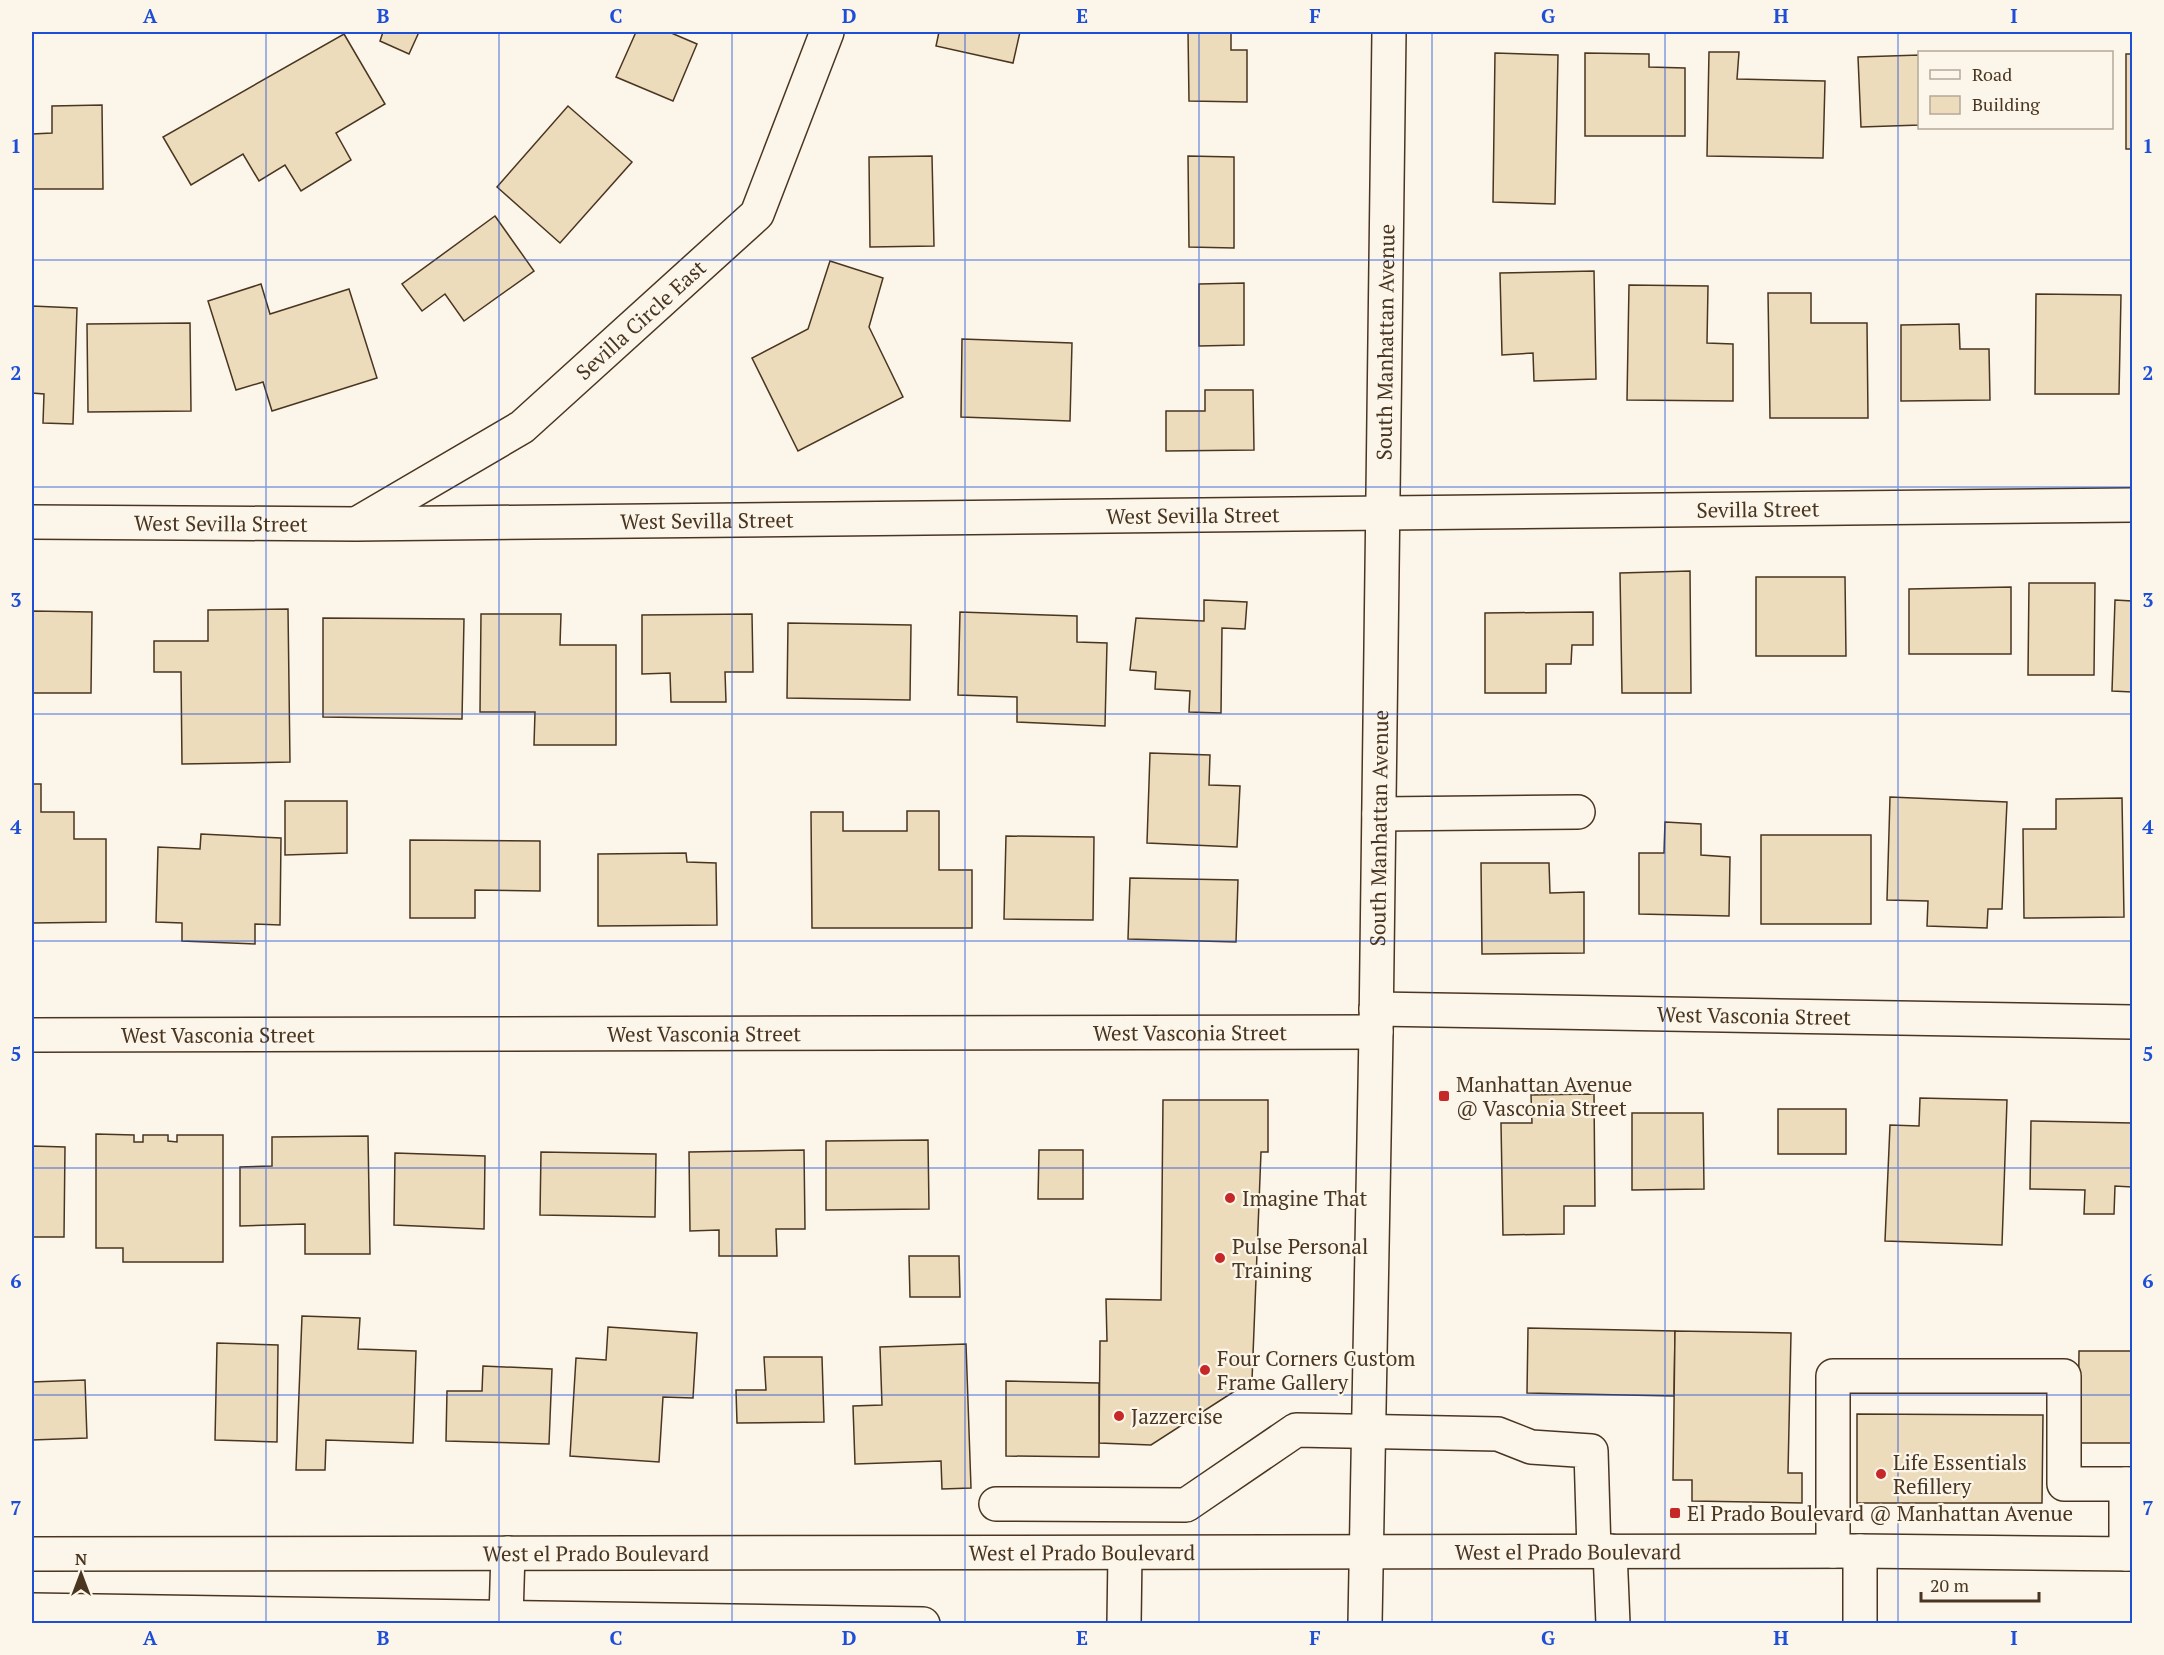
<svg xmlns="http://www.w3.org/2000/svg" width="2164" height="1655" font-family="'PT Serif',serif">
<rect width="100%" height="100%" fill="#fbf6e9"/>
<!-- building -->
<g fill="#ecdcbc" stroke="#4a3520" stroke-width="1.5">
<path d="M383,32h36l-10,22 -29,-13z"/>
<path d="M636,32h33l28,12 -24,57 -57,-24z"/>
<path d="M939,32h81l-7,31 -77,-17z"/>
<path d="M1188,32h43v18h16v52l-58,-1z"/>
<path d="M344,34l41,70 -49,29 15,27 -50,31 -16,-26 -26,16 -16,-27 -52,31 -28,-48z"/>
<path d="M1709,52h30l-2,27 88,2 -2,77 -116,-2z"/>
<path d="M1495,53l63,2 -3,149 -62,-2z"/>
<path d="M1585,53l64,1v13l36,1v68h-100z"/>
<rect x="2126" y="54" width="6" height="95"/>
<path d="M1920,55v70l-59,2 -3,-70z"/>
<path d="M102,105l1,84h-71v-55l20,-1v-27z"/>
<path d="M568,106l64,56 -72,81 -63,-56z"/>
<path d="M932,156l2,90 -64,1 -1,-90z"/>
<path d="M1188,156l46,1v91l-45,-1z"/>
<path d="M495,216l39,55 -70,50 -19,-27 -23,17 -20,-27z"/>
<path d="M830,261l53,17 -14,49 34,70 -105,54 -46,-93 56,-29z"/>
<path d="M1594,271l2,108 -62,2 -1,-28 -31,2 -2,-82z"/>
<path d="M1244,283v62l-45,1v-62z"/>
<path d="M261,284l9,30 79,-25 28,89 -105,33 -9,-29 -27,8 -28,-89z"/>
<path d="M1629,285l79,1 -1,57 26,1v57l-106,-1z"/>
<path d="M1768,293h43v30h56l1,95h-98z"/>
<path d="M2036,294l85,1 -2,99h-84z"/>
<path d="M32,306l45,2 -4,116 -30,-1 1,-29 -12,-1z"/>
<path d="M190,323l1,88 -103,1 -1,-88z"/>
<path d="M1959,324l1,25h29l1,51 -89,1v-76z"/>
<path d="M962,339l110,4 -2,78 -109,-4z"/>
<path d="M1205,390h48l1,60 -88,1v-40h39z"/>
<path d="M1690,571l1,122h-69l-2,-120z"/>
<path d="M1756,577h89l1,79h-90z"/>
<path d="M2029,583h66l-1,92h-66z"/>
<path d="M2011,587v67h-102v-65z"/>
<path d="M1204,600l43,2 -2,27 -23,-1 -1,85 -32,-1 1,-21 -35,-2 1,-17 -26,-2 6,-52 68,3z"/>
<path d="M2115,600l17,1v91l-20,-1z"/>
<path d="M288,609l2,153 -108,2 -1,-92h-27v-31h54v-31z"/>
<path d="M32,611l60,1 -1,81h-59z"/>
<path d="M960,612l117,4v26l30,1 -2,83 -88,-4v-25l-59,-2z"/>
<path d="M1593,612v33h-21l-1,19h-25v29h-61v-80z"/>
<path d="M481,614h80l-1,31h56v100h-82l1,-33h-55z"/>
<path d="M752,614l1,58h-28l1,30h-55l-1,-29 -28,1v-59z"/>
<path d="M323,618l141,1 -2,100 -139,-2z"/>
<path d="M788,623l123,2 -1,75 -123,-2z"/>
<path d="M1150,753l60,2 -1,30 31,1 -3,61 -90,-4z"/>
<path d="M32,784h9v28h33v27h32v83l-74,1z"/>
<path d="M1890,797l117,5 -5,107h-14l-1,19 -60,-2 1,-25 -41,-1z"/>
<path d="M2122,798l2,119 -100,1 -1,-89h33v-30z"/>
<path d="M285,801h62v52l-62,2z"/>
<path d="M907,811h32v59h33v58h-160l-1,-116h32v19h64z"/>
<path d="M1665,822l36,2v31l29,2 -1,59 -90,-2v-61h25z"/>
<path d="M201,834l80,4 -1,87 -25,-1v20l-73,-3v-18l-26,-1 2,-75 42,2z"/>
<rect x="1761" y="835" width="110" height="89"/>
<path d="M1006,836l88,1 -1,83 -89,-1z"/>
<path d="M410,840l130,1v50l-65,-1v28h-65z"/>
<path d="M686,853l1,9 29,1 1,62 -119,1v-72z"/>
<path d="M1481,863h68l1,30 34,-1v61l-102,1z"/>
<path d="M1130,878l108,2 -2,62 -108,-3z"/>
<path d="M1594,1094l1,112h-31v28l-61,1 -2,-112h31l-1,-28z"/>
<path d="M1920,1098l87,2 -5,145 -117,-4 5,-116 29,1z"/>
<path d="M1163,1100h105v52h-7l-9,228 -101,65 -52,-2 1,-102h7l-1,-42 55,1z"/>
<rect x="1778" y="1109" width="68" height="45"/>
<path d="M1632,1113h71l1,76 -72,1z"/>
<path d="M2031,1121l101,2v64l-17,-1 -1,28h-30l1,-24 -55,-1z"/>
<path d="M96,1134l38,1v7h9v-7h25v6l9,1v-7h46v127h-100v-14h-27z"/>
<path d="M368,1136l2,118h-65v-30l-65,2v-59l32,-1v-29z"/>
<path d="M928,1140l1,69 -103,1v-69z"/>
<path d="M32,1146l33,1 -1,90h-32z"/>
<path d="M804,1150l1,79h-29l1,27h-58v-26l-29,1 -1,-79z"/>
<path d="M1039,1150h44v49h-45z"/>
<path d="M541,1152l115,2 -1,63 -115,-2z"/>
<path d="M395,1153l90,3 -1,73 -90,-4z"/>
<path d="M909,1256h50l1,41h-50z"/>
<path d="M302,1316l58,2 -2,31 58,2 -3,92 -87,-3 -1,30h-29z"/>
<path d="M608,1327l89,6 -4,65 -30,-1 -4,65 -89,-6 6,-98 30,2z"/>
<path d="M1528,1328l147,3 -1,65 -147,-3z"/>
<path d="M1675,1331l116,2 -3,140h14v30l-110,-2v-21h-19z"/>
<path d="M217,1343l61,2 -1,97 -62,-2z"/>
<path d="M966,1344l5,144 -29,1 -1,-28 -86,3 -2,-58 29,-1 -2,-58z"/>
<path d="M2079,1351h53v92h-54z"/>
<path d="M764,1357h58l2,65 -87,1 -1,-33h30z"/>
<path d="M483,1366l69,3 -3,75 -103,-3 1,-50h35z"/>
<path d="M85,1380l2,58 -55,2v-58z"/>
<path d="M1006,1381l93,2v74l-93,-1z"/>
<path d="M1857,1414l186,1 -1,88h-185z"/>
</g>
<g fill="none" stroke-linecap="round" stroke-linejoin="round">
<defs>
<g id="minor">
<path id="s1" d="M32,522l324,2 1776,-19"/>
<path id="s2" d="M358,523l164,-96 235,-213 70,-182"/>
<path d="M1379,814l199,-2"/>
<path id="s3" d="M1376,1009l756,13"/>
<path id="s4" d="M32,1035l1344,-3"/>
<path d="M2126,1484v70"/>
<path d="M996,1504l190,1 110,-75 202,4 33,13 60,4 3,100"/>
<path d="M1610,1551l3,73"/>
<path d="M1833,1551v-175h231v108h68"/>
<path d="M1860,1551v73"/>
<path id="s5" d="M32,1554l1828,-3 272,3"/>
<path d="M32,1610l891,14"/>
<path d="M506,1617l2,-64"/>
<path d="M1124,1624l1,-71"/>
</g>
<g id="major">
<path id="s6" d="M1365,1624l11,-592 13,-1000"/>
</g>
</defs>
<!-- minor casing -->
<use href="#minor" stroke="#4a3520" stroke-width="36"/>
<!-- major casing -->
<use href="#major" stroke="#4a3520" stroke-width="36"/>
<!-- minor -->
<use href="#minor" stroke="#fbf6e9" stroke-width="33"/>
<!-- major -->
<use href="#major" stroke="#fbf6e9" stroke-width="33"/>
</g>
<!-- grid -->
<path fill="none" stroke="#1d4ed8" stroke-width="1.5" stroke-opacity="0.55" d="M266,32v1592M499,32v1592M732,32v1592M965,32v1592M1199,32v1592M1432,32v1592M1665,32v1592M1898,32v1592M32,260h2100M32,487h2100M32,714h2100M32,941h2100M32,1168h2100M32,1395h2100"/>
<!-- markers -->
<g fill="#c62828" stroke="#fbf6e9" stroke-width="2">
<rect x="1438" y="1090" width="12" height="12" rx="3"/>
<circle cx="1230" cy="1198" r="6"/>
<circle cx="1220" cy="1258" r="6"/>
<circle cx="1205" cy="1370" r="6"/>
<circle cx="1119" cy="1416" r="6"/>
<circle cx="1881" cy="1474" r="6"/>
<rect x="1669" y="1507" width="12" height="12" rx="3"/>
</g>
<g text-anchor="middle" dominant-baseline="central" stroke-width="4.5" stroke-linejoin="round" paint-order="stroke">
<!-- street labels -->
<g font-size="21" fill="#4a3520" stroke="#fbf6e9">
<text stroke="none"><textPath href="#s2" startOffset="350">Sevilla Circle East</textPath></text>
<text stroke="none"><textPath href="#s6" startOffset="1282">South Manhattan Avenue</textPath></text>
<text stroke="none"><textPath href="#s1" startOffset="1726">Sevilla Street</textPath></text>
<text stroke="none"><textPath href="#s1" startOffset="1161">West Sevilla Street</textPath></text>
<text stroke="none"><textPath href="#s1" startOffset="675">West Sevilla Street</textPath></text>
<text stroke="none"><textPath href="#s1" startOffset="189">West Sevilla Street</textPath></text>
<text stroke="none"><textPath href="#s6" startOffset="796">South Manhattan Avenue</textPath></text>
<text stroke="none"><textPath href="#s3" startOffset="378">West Vasconia Street</textPath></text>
<text stroke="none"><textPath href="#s4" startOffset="1158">West Vasconia Street</textPath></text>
<text stroke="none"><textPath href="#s4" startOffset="672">West Vasconia Street</textPath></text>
<text stroke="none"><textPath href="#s4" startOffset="186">West Vasconia Street</textPath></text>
<text stroke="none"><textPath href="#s5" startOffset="1536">West el Prado Boulevard</textPath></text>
<text stroke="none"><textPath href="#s5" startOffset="564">West el Prado Boulevard</textPath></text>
<text stroke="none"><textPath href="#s5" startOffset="1050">West el Prado Boulevard</textPath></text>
</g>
<!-- poi labels -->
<g font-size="21" fill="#4a3520" stroke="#fbf6e9" text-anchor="start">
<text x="1456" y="1084">Manhattan Avenue<tspan x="1456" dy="24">@ Vasconia Street</tspan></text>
<text x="1242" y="1198">Imagine That</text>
<text x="1232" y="1246">Pulse Personal<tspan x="1232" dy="24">Training</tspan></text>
<text x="1217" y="1358">Four Corners Custom<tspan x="1217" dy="24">Frame Gallery</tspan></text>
<text x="1131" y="1416">Jazzercise</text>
<text x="1893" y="1462">Life Essentials<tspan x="1893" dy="24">Refillery</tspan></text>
<text x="1687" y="1513">El Prado Boulevard @ Manhattan Avenue</text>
</g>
</g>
<!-- border -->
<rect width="2164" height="1655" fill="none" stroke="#fbf6e9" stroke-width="66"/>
<!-- legend -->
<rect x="1918" y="51" width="195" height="78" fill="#fbf6e9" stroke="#b4a999" stroke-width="1.5"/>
<rect x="1930" y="70" width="30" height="9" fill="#fbf6e9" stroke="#b4a999" stroke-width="1.5"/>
<text x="1972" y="81" font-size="18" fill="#4a3520">Road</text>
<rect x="1930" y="96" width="30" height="18" fill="#ecdcbc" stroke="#b4a999" stroke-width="1.5"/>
<text x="1972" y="111" font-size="18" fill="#4a3520">Building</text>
<!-- north arrow -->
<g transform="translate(81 1574)" stroke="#fbf6e9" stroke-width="4.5" paint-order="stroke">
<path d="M0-4.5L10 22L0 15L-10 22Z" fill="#4a3520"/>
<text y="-9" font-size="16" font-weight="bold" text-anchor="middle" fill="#4a3520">N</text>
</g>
<!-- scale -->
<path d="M1921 1592v9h118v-9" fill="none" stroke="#4a3520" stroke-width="3"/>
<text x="1930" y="1592" font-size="18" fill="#4a3520" stroke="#fbf6e9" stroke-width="4.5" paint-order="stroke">20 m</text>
<rect x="33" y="33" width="2098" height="1589" fill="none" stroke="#1d4ed8" stroke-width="2"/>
<g font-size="20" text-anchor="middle" font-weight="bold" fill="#1d4ed8">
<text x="150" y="23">A</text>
<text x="383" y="23">B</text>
<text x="616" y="23">C</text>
<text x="849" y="23">D</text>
<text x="1082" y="23">E</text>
<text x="1315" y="23">F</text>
<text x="1548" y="23">G</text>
<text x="1781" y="23">H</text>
<text x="2014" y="23">I</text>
<text x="16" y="153">1</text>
<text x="2148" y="153">1</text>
<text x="16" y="380">2</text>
<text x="2148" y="380">2</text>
<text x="16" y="607">3</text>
<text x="2148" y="607">3</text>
<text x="16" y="834">4</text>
<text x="2148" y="834">4</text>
<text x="16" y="1061">5</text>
<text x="2148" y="1061">5</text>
<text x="16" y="1288">6</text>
<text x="2148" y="1288">6</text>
<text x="16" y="1515">7</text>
<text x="2148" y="1515">7</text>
<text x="150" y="1645">A</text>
<text x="383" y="1645">B</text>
<text x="616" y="1645">C</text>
<text x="849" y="1645">D</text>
<text x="1082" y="1645">E</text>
<text x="1315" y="1645">F</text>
<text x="1548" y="1645">G</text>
<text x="1781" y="1645">H</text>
<text x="2014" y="1645">I</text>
</g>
</svg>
